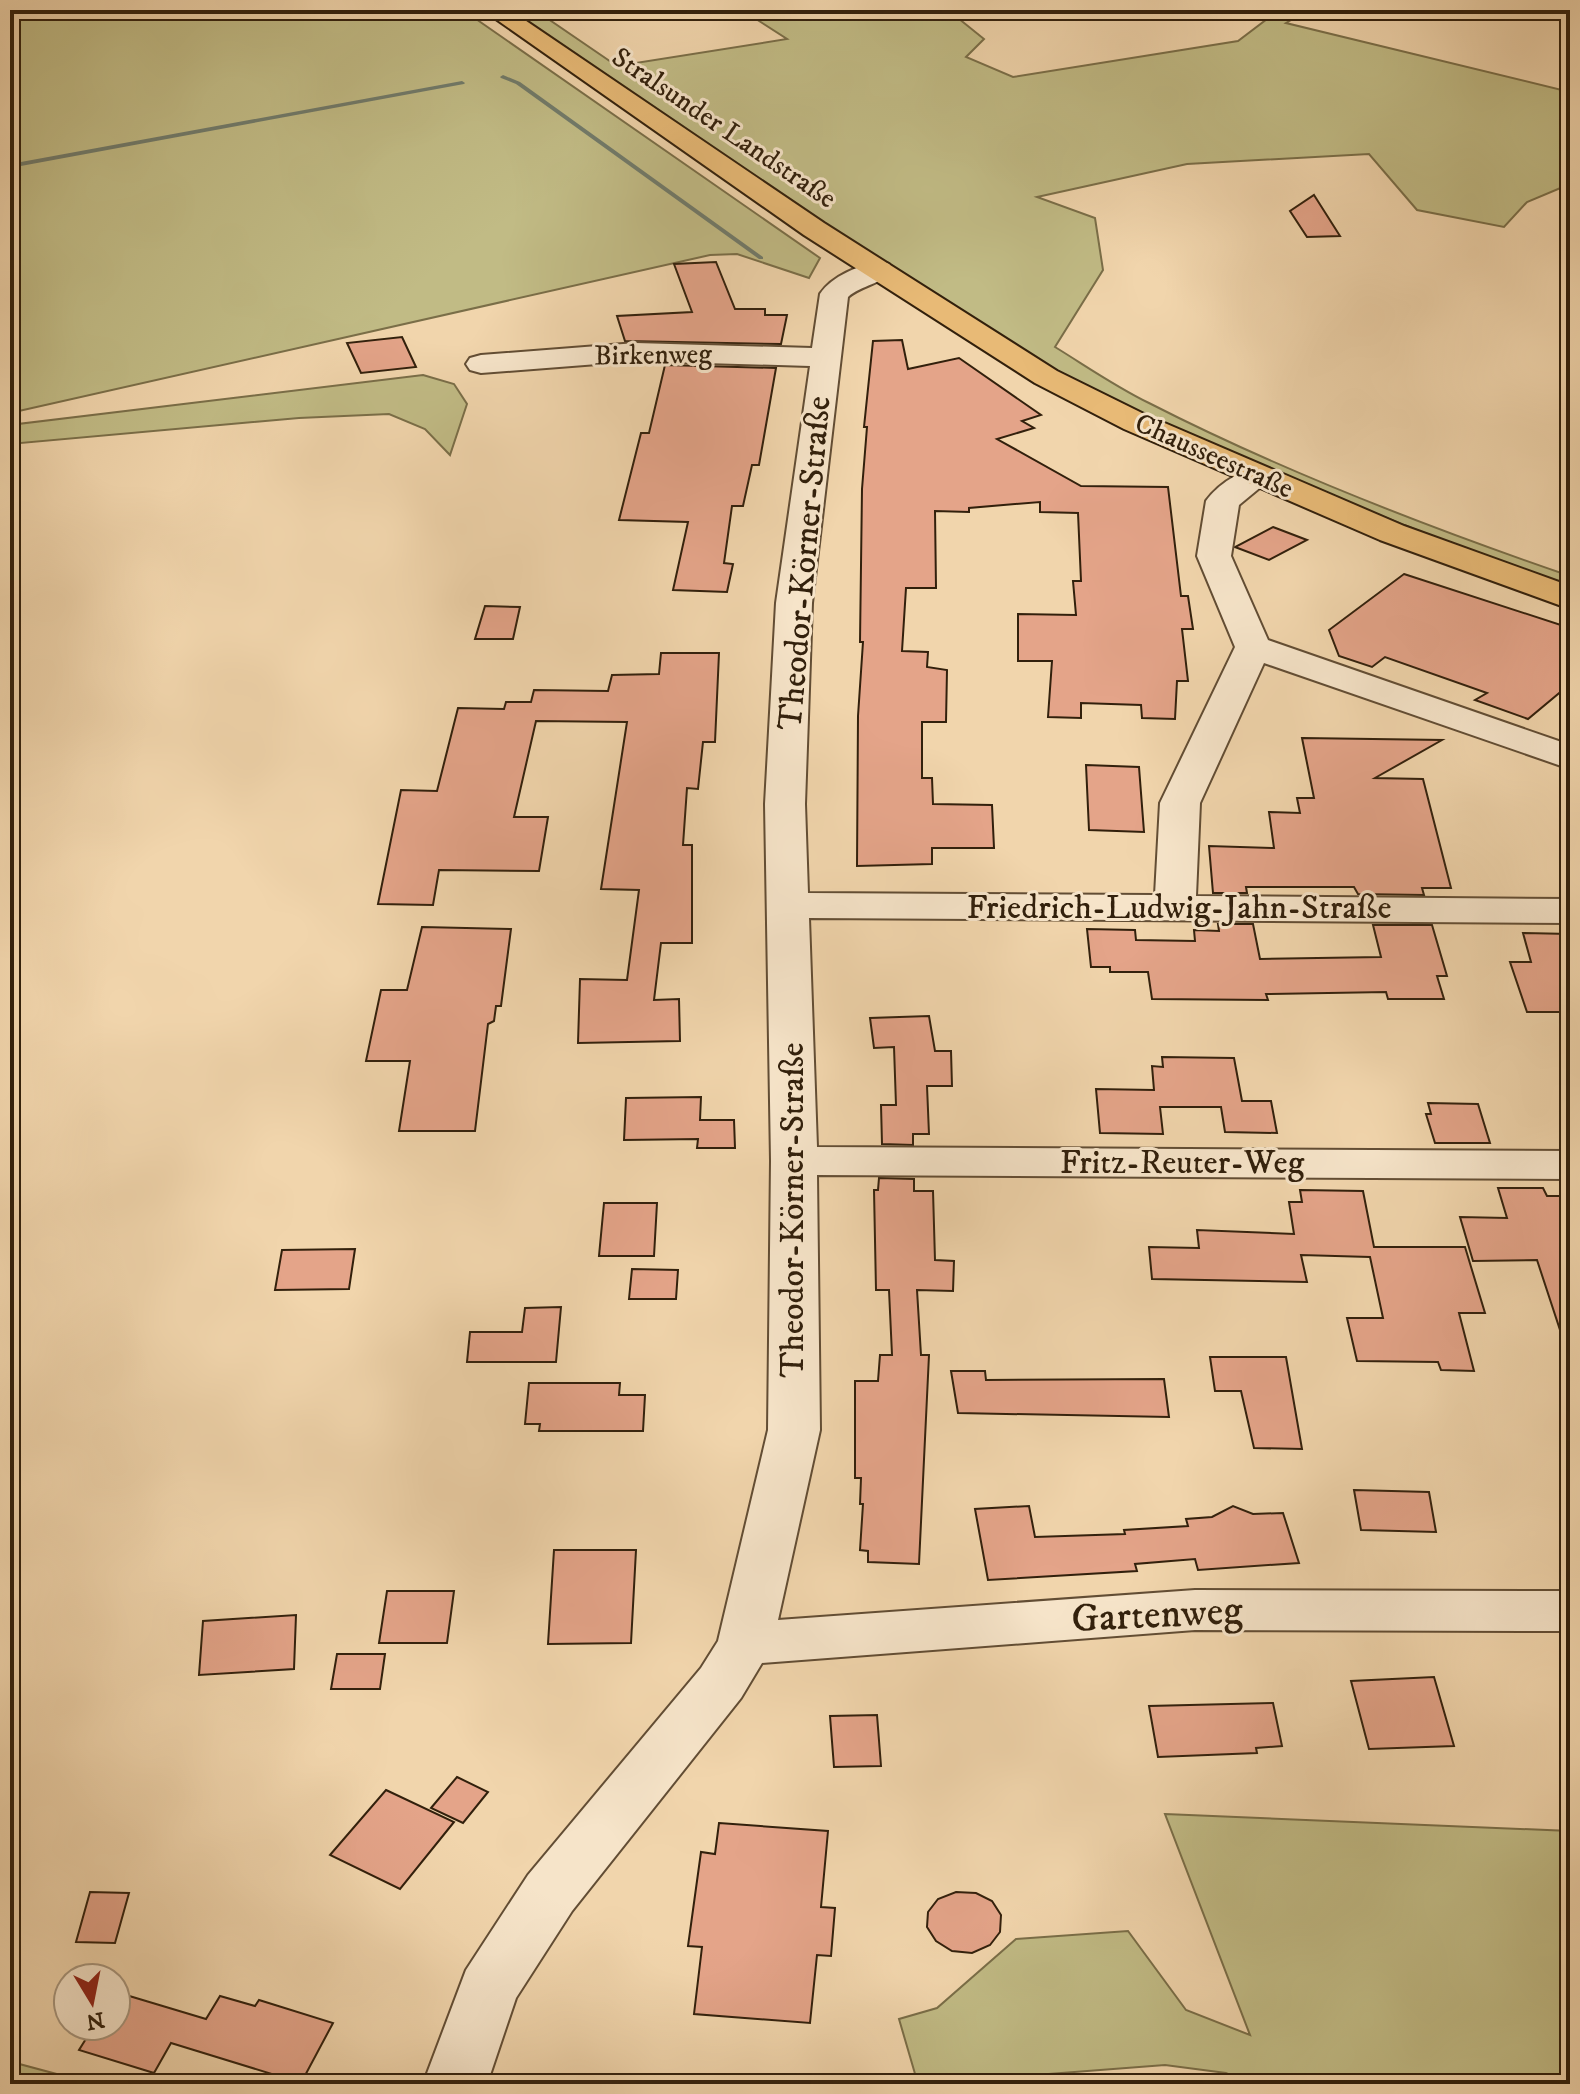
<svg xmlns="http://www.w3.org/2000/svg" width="1580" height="2094" font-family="'IM FELL DW Pica',serif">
<rect width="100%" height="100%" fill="#f1d5ac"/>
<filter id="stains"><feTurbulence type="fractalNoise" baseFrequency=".0025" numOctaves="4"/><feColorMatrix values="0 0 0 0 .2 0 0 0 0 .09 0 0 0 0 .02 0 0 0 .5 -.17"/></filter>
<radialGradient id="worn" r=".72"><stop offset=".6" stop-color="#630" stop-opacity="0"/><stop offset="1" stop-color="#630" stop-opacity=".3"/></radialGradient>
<!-- green -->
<g fill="#c1bb85" stroke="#7a6e48" stroke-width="2">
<path d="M10,10h453l357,248 -11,20 -72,-24 -27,1 -700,158z"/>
<path d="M506,10h29l82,56 170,-27 -45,-29h206l36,29 -18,18 47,20 225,-36 41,-31h29l-22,13 284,69v92l-43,18 -23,25 -87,-17 -48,-56 -182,10 -150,33 58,21 8,52 -48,77c31,19 61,40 94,56 135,69 278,124 421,173v12c-108,-39 -213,-81 -318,-126 -66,-28 -132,-56 -194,-91 -191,-107 -370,-238 -552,-361z"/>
<path d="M423,375l31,9 13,20 -17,51 -25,-26 -36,-15 -90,4 -289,26v-19z"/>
<path d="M1165,1814l405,17v253h-322l-22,-11 -61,-8 -247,19 -19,-65 38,-11 79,-69 112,-8 58,79 64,25z"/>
<path d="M10,2060l2,2 82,22h-84z"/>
</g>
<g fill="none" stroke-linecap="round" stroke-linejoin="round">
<!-- stream -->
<g fill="#717b6b" fill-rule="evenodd">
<path d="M503,75l17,7 243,175v2h-4l-243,-175 -15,-6 -1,-1z"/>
<path d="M462,81l3,2 -1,1 -454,84v-4z"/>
<path d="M1151,2077h24l6,2 2,5h-40l2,-5z"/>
</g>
</g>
<!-- building -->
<g fill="#e4a489" stroke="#32200c" stroke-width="2">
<path d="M1314,195l26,41 -33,1 -17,-26z"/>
<path d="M716,262l19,47h30v6h22l-6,29 -156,-3 -8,-25 75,-4 -18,-48z"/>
<path d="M402,337l14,30 -55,6 -14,-30z"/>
<path d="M902,340l6,29 51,-11 82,57 -19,6 12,7 -37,11 84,47 87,1 13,109h7l5,33h-11l6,52h-11l-2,38 -33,-1 -1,-13 -60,-2v15l-33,-1 4,-56h-34v-47l58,1 -3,-34h8l-3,-68 -38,-1v-10l-71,6v4l-34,-1 1,77h-30l-4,63 26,1 -1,15 20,3 -1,52h-24v56h10l1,26 59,1 2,43h-62v16l-75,2 1,-150 5,-74h-3l2,-153 5,-62h-3l9,-86z"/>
<path d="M665,365l111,3 -17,97h-7l-9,41h-11l-8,57 9,1 -6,28 -54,-2 15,-68 -69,-2 22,-87h8z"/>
<path d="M1273,527l34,13 -38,20 -34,-13z"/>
<path d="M1404,574l166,54v56l-42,35 -53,-19 12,-7 -102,-36 -13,10 -33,-11 -10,-26z"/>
<path d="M485,606l35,1 -7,32h-38z"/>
<path d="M661,653h58l-4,89h-12l-5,47 -11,-1 -4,57h9v98h-31l-7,57 25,-1 1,42 -102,2 2,-64 47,1 12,-90 -38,-1 26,-167 -91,-1 -22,96h34l-9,54 -100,-1 -6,35 -55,-1 23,-114 36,1 21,-83 46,1 2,-7h25l3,-12 74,1 4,-16 47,-1z"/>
<path d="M1302,738l140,2 -67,38 48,1 28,109h-29l2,7 -66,-1 -4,-7h-108l1,6h-34l-4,-47 65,2 -5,-36 31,1 -3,-15h17z"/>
<path d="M1086,765l53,2 5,65 -55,-2z"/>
<path d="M1218,924h35l7,35 121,-2 -8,-32h59l15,51h-10l7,23h-56l-2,-7 -120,2 2,6 -116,-1 -4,-27h-38v-5h-19l-4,-38 48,1 1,10 59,1 -1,-11 25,1z"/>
<path d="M422,927l89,2 -10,77h-5l-2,15 -6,3 -13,107h-76l11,-70h-44l15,-71h26z"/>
<path d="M1523,933l47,1v78h-43l-17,-50h21z"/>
<path d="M929,1016l6,35h16l1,35h-25l2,48h-16v11l-31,-1 -1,-39h15l-2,-58 -20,1 -4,-30z"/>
<path d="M1162,1057l72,1 8,43h29l6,32 -52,-1 -4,-25h-61l3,27 -63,-1 -4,-44 58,1 -2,-24 11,1z"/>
<path d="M701,1097l-1,23h34l1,28h-38l1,-9 -74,1 2,-42z"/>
<path d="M1428,1103l50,1 12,39h-55l-9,-29h5z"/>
<path d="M879,1178l35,1v12h19l2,69 19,1 -1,30 -36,-1 4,65h8l-10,209 -51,-2v-11l-8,-1 3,-46h-3l1,-26h-6v-97h23l2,-26h12l-3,-65h-13l-2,-100h4z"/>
<path d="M1498,1188h45l4,8h14l9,23v122l-6,1 -27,-82 -64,1 -13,-44 47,1z"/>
<path d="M1300,1190l63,1 11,56h91l20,66h-26l15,58 -33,-1 -3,-8 -81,-1 -10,-43h36l-13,-61 -69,-2 6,27 -155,-3 -3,-32 50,1 -2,-18 97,4 -5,-32h13z"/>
<path d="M604,1203h53l-3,53h-55z"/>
<path d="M355,1249l-6,40 -74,1 7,-40z"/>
<path d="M632,1269l46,1 -2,29h-47z"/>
<path d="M561,1307l-5,55h-89l3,-30h52l3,-24z"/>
<path d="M1210,1357h76l16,92 -48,-1 -13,-57h-26z"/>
<path d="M951,1371h34l1,9 178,-1 5,38 -211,-4z"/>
<path d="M529,1383h91l-1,12h26l-2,36h-104l1,-7h-15z"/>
<path d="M1354,1490l75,2 7,40 -75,-2z"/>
<path d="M1029,1506l6,31 90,-3 -1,-4 64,-4 -2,-7 26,-2 21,-11 20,8 30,-1 16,50 -101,7 -3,-11 -60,5 2,7 -149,9 -13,-71z"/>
<path d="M554,1550h82l-5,93 -83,1z"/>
<path d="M387,1591h67l-7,52h-68z"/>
<path d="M296,1615l-2,54 -95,6 4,-54z"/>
<path d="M337,1654h48l-5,35h-49z"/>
<path d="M1434,1677l20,69 -85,3 -18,-68z"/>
<path d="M1273,1703l9,43 -26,2 1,5 -99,4 -9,-51z"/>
<path d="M877,1715l4,51 -47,1 -4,-51z"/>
<path d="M457,1777l31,15 -25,31 -32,-15z"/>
<path d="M386,1790l68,32 -54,67 -70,-34z"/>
<path d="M719,1823l109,8 -7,76 14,1 -4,48 -14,-1 -7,68 -116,-9 8,-67 -14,-1 13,-94 14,2z"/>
<path d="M90,1892l39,1 -14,50 -39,-1z"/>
<path d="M956,1892l20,1 16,8 9,14 -1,17 -10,13 -18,8 -20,-2 -16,-10 -9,-14 1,-15 10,-13z"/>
<path d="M116,1992l90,27 14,-23 35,10 4,-6 74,23 -32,60 -130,-40 -17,30 -75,-23 15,-24h22z"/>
</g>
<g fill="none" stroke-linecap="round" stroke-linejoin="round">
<defs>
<path id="minor" d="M879,261l10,3 4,6c-10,14 -32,15 -45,27l-36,306 -7,201 3,89 347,2 5,-92 75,-156 -38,-91 9,-55c13,-18 41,-37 64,-32l4,7 -35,29 -8,51 37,84 302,105v24l-306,-106 -64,140 -4,93 374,3v24l-761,-5 8,229 753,4v28l-753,-4 3,255 -42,190 417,-30 375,1v40l-375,-1 -433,33 -21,35 -169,213 -56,87 -29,86h-64l43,-114 62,-95 173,-207 17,-27 50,-211 3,-269 -6,-357 11,-201 34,-237 -174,-5 -155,12 -11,-3 -4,-6 4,-6 11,-3 155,-12 176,5 8,-54c13,-19 37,-27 59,-33z"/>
<path id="major" d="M483,10h27l314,213 233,148 89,44 258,111 166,60v23l-190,-69 -256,-111 -89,-46 -231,-148z"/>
</defs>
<!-- minor casing -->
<use href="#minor" stroke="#624d34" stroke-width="4"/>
<!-- major casing -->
<use href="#major" stroke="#32200c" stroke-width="4"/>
<!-- minor -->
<use href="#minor" fill="#f6e4c9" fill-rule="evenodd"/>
<!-- major -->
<use href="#major" fill="#e8ba76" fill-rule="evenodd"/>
</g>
<g text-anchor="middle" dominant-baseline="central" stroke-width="6" stroke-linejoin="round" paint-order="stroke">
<!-- far-street labels -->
<g font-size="28" fill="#32200c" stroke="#f6e4c9">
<text transform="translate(724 128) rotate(34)">Stralsunder Landstraße</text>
<text transform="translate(653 355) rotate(-1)">Birkenweg</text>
<text transform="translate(1214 456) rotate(24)">Chausseestraße</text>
</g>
<!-- street labels -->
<g font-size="34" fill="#32200c" stroke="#f6e4c9">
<text transform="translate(805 563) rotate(-85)">Theodor-Körner-Straße</text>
<text x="1179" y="908">Friedrich-Ludwig-Jahn-Straße</text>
<text x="1182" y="1163">Fritz-Reuter-Weg</text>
<text transform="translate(793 1210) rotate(-90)">Theodor-Körner-Straße</text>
</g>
<!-- near-street labels -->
<g font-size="40" fill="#32200c" stroke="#f6e4c9">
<text transform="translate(1157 1616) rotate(-3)">Gartenweg</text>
</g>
</g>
<!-- margin -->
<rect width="1580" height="2094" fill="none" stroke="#f1d5ac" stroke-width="40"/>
<rect x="12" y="12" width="1556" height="2070" fill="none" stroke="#32200c" stroke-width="4"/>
<rect x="20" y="20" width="1540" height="2054" fill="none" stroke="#32200c" stroke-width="2"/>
<!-- north arrow -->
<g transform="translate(92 2002) rotate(170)"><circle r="38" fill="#f6e4c9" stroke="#a8967d" stroke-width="2"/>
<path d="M0-6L14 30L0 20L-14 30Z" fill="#8f2418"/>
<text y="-12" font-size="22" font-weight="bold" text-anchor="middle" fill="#32200c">N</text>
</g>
<rect width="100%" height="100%" filter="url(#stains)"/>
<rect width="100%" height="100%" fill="url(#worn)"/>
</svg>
